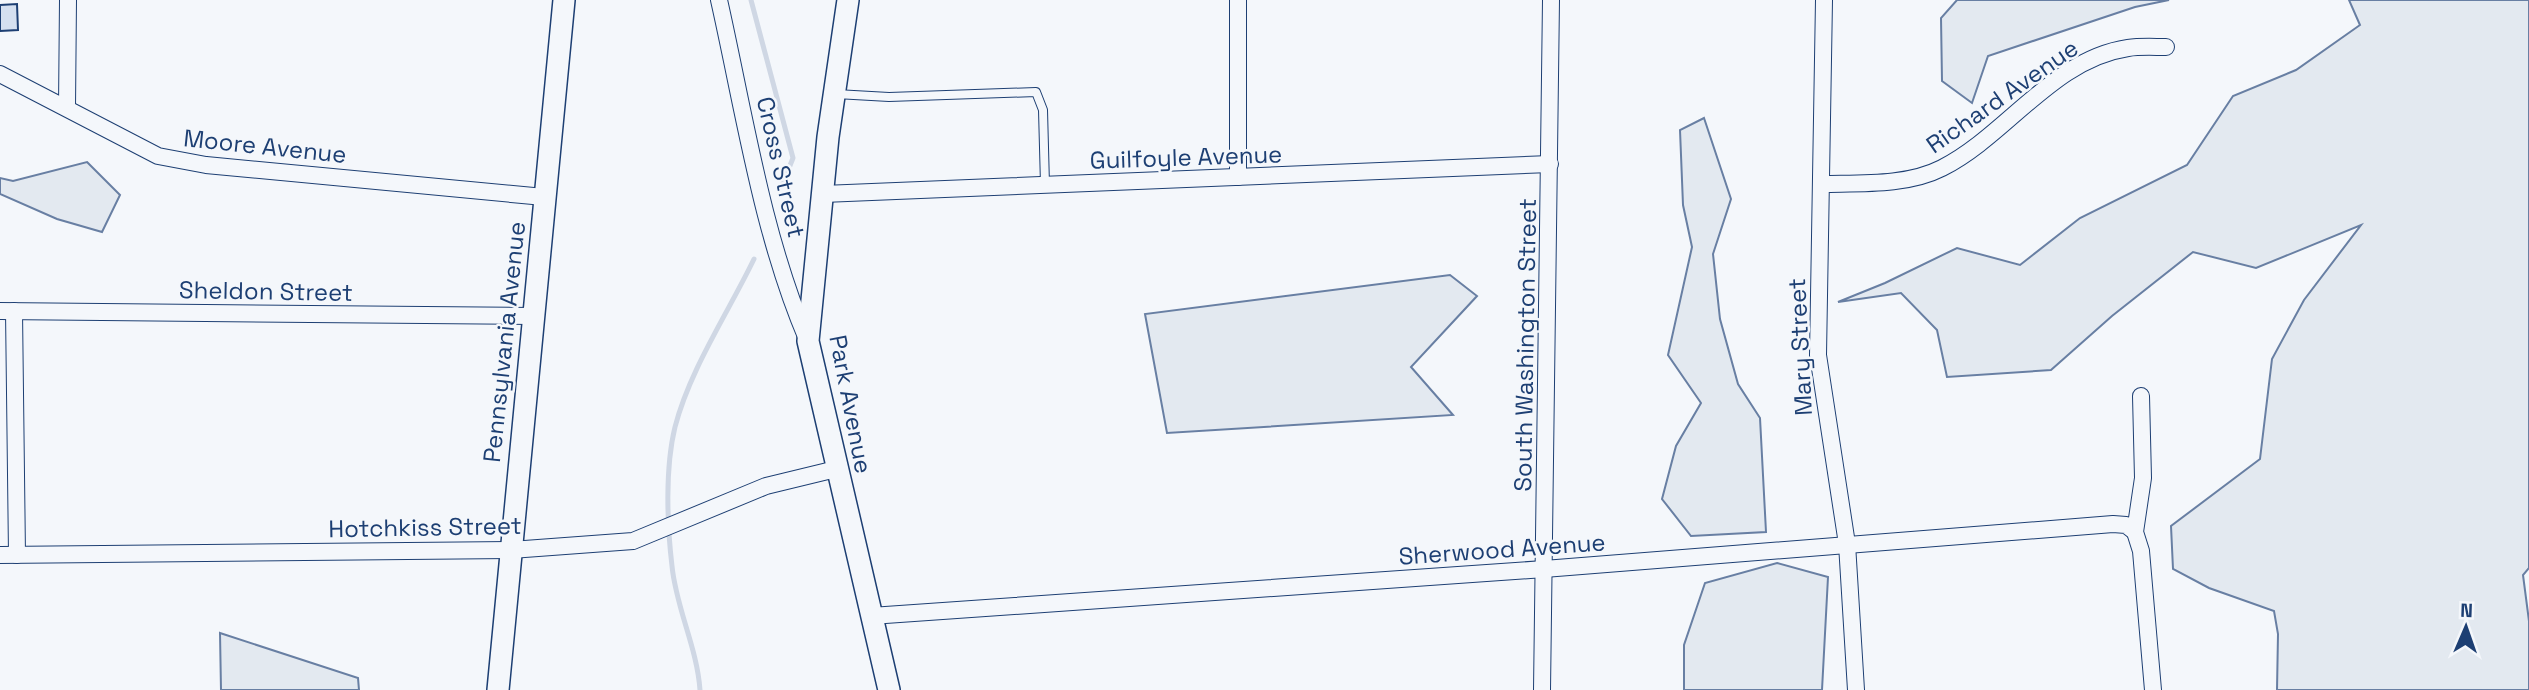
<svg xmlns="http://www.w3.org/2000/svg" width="2529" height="690" font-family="'Space Grotesk',sans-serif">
<rect width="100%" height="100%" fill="#f4f7fb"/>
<!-- green -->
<g fill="#e3e9f0" stroke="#687fa3" stroke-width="2">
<path d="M1957,0h212l-34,7 -147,49 -16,47 -30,-22 -1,-63z"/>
<path d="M2349,0h180v568l-6,7 6,46v69h-252l1,-56 -4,-23 -65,-23 -36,-19 -2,-43 89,-67 12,-100 32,-59 57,-75 -105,43 -63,-16 -81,64 -61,54 -104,7 -10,-47 -36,-37 -63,9 47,-19 72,-35 63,17 60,-47 107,-53 46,-69 63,-26 64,-45z"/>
<path d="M1704,118l27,81 -18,55 7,65 18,65 22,34 6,114 -75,4 -29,-37 14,-53 25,-43 -33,-48 24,-108 -9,-42 -3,-75z"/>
<path d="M87,162l33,33 -18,37 -45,-13 -57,-25v-16l13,3z"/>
<path d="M1450,275l27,21 -66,71 42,48 -286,18 -22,-119z"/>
<path d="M1777,563l51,14 -6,113h-138v-45l21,-62z"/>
<path d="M220,633l138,45 1,12h-138z"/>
</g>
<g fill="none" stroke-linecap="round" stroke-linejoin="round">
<!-- stream -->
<g stroke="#cfd7e4" stroke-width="5">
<path d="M751,0l42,158 -10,25"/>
<path d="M700,690c-3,-43 -24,-82 -28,-124 -5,-42 -7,-98 3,-139 15,-58 53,-114 79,-168"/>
</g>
</g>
<!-- building -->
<path fill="#d5e0f0" stroke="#1d3f73" stroke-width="2" d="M17,4l1,26 -18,1v-26z"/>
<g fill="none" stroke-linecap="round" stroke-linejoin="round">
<defs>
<path id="service" d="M836,94l53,3 147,-5 7,18 2,75"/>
<g id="minor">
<path d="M719,0c25,111 43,234 88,339"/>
<path d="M1824,0l-6,355 29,189 9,146"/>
<path d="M0,74l158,82 48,9 338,32"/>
<path d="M67,107l1,-107"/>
<path d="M1238,177v-177"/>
<path d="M1822,184c38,-1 85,2 120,-16 65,-33 111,-109 186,-120 12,-2 26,-1 38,-1"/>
<path d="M823,194l727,-30"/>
<path d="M0,311l533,5"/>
<path d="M14,311l3,244"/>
<path d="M2141,396l2,82 -8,54 6,19 12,139"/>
<path d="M0,555l511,-5 122,-9 133,-55 70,-17"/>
<path d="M871,616l673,-47 569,-45 13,1 9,7"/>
<path d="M1542,690l9,-690"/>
</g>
<g id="tertiary">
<path d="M848,0l-20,137 -20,204 81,349"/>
<path d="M498,690l66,-690"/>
</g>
</defs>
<!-- service casing -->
<use href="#service" stroke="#1d3f73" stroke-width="10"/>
<!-- minor casing -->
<use href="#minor" stroke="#1d3f73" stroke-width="18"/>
<!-- tertiary casing -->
<use href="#tertiary" stroke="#1d3f73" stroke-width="24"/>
<!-- service -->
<use href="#service" stroke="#f4f7fb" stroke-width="8"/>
<!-- minor -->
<use href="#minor" stroke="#f4f7fb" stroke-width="16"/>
<!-- tertiary -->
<use href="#tertiary" stroke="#f4f7fb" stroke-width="21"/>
</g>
<g text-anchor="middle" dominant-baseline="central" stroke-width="5" stroke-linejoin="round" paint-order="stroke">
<!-- street labels -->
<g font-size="24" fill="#1d3f73" stroke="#f4f7fb">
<text transform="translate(2002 96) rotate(-35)">Richard Avenue</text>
<text transform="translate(265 146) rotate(6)">Moore Avenue</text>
<text transform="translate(1186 157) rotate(-2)">Guilfoyle Avenue</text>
<text transform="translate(781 167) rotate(77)">Cross Street</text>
<text transform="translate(266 291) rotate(1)">Sheldon Street</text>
<text transform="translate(504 342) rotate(-84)">Pennsylvania Avenue</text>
<text transform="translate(1525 345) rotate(-89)">South Washington Street</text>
<text transform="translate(1800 347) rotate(-93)">Mary Street</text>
<text transform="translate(851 404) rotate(79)">Park Avenue</text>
<text transform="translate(425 527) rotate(-1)">Hotchkiss Street</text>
<text transform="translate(1502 549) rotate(-4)">Sherwood Avenue</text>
</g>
</g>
<!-- north arrow -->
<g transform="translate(2466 627) rotate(2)" stroke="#f4f7fb" stroke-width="5" paint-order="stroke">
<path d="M0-5L12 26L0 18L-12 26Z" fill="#1d3f73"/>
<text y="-10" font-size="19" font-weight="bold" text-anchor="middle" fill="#1d3f73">N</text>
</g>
</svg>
